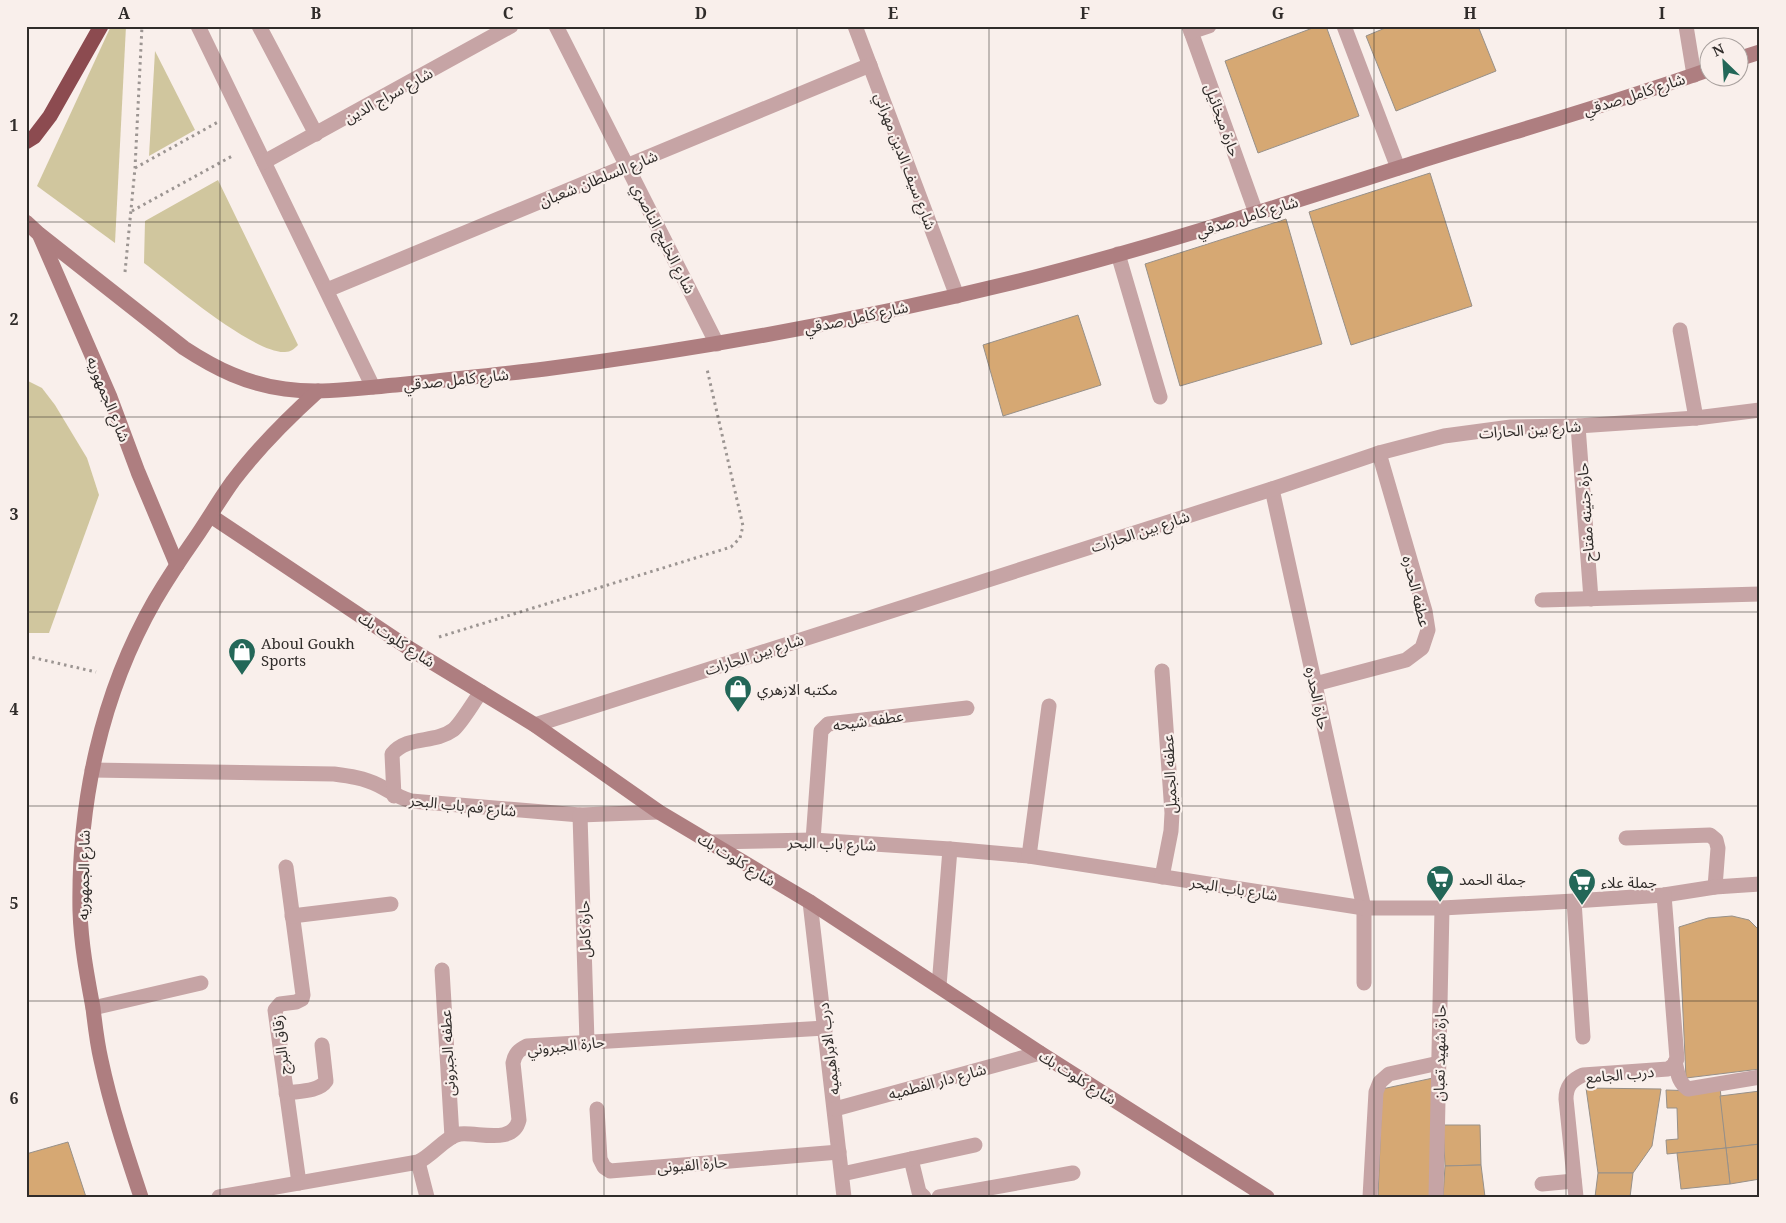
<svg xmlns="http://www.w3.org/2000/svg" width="1786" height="1223" font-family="'Noto Serif','Noto Sans Arabic',serif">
<rect width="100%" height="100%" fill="#f9efeb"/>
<!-- green -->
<g fill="#d0c69e">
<path d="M111,26h15l-11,217 -78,-57z"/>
<path d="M155,51l40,79 -46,26z"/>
<path d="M218,180l80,165c-4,4 -7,7 -13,7 -31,2 -113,-68 -141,-89l1,-42z"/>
<path d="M26,380l16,8 13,17 32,53 12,37 -50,138h-23z"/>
</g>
<!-- building -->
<g fill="#d6a873" stroke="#979089">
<path d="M1318,26h8l33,90 -101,37 -33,-92z"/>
<path d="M1390,26h88l18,45 -100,40 -30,-75z"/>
<path d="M1430,173l42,133 -121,39 -42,-133z"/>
<path d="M1286,219l36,125 -142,42 -35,-122z"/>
<path d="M1078,315l23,70 -98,31 -20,-71z"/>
<path d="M1732,916l17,4 11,11v138l-74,9 -7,-151 29,-9z"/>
<path d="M1433,1078l-3,119h-52l4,-108z"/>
<path d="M1720,1087l6,61 -59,6 -1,-14 12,-1 -1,-31h-10l-1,-18 31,1z"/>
<path d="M1586,1088l75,1 -9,57 -19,27h-35z"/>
<path d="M1760,1091v53l-34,4 -6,-52z"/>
<path d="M1443,1125h37l1,40 -36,1z"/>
<path d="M68,1142l18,55h-60v-43z"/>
<path d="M1760,1144v35l-30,5 -4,-36z"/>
<path d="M1726,1148l4,36 -49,5 -4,-36z"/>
<path d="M1481,1165l4,32h-42l2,-31z"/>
<path d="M1598,1173h35l-3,24h-35z"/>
</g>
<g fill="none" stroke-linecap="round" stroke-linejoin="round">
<!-- path -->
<g stroke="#9c9592" stroke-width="3" stroke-dasharray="2.5 4" stroke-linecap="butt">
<path d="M135,168l83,-46"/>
<path d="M132,211l102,-56"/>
<path d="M125,272l10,-104 7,-142"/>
<path d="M439,637l292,-90 9,-9 3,-12 -36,-157"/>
<path d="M26,656l70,16"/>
</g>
<!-- lane -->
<path stroke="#c6a4a5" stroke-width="15" d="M259,26l57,108"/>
<!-- street -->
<g stroke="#c6a4a5" stroke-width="15">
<path d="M198,26l175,361"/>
<path d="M556,26l161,318"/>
<path d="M855,26l102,270"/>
<path d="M1189,26l67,187"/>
<path d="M1344,26l54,142"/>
<path d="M1686,26l8,49"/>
<path d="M1191,32l18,-6"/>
<path d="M264,162l247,-136"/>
<path d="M1118,254l42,143"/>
<path d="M327,290l543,-225"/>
<path d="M1680,330l16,88"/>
<path d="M1578,426l13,173"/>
<path d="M1272,489l92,419v75"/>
<path d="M1542,600l218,-6"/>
<path d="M1315,684l91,-24 16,-12 6,-18 -3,-19 -46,-158"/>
<path d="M535,725l737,-236 107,-36 65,-17 67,-9 67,-1 118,-8 64,-8"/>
<path d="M92,770l242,4c15,2 30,4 44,11 12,6 19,12 33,16l169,14 79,-3"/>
<path d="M394,796l-2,-42c16,-19 42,-10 61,-24 8,-6 21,-29 28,-38"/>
<path d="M580,815l7,227"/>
<path d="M1626,838l84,-3 6,5 2,8 -3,39"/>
<path d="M813,840l8,-109 7,-7 139,-16"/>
<path d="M710,842l103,-2 137,9 79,7 335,52h78l132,-7 90,-6 51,-8 45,-3"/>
<path d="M1029,856l20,-150"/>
<path d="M286,867l17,128 -1,4 -6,3 -16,2 -5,6 24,173"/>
<path d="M1162,877l9,-46 1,-18 -10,-142"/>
<path d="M1574,901l9,136"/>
<path d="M810,902l34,295"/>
<path d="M292,916l99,-12"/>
<path d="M442,970l10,167"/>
<path d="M939,986l11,-137"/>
<path d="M93,1008l108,-25"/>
<path d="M1675,1062c3,11 3,20 13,27l72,-12"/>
<path d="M286,1093c12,-2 33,-1 40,-12l-4,-36"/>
<path d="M597,1109l3,50 4,8 6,4 229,-19"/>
<path d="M835,1109l205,-56"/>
<path d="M911,1159l8,33 5,5"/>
<path d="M418,1162l9,35"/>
<path d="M842,1174l133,-29"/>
<path d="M1542,1184l32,-3"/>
<path d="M219,1197l199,-35c15,-7 28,-26 42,-28 19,-2 53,11 59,-14l-6,-57c2,-10 6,-13 14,-17l298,-18"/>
<path d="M939,1197l134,-24"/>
<path d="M1370,1197l6,-105 4,-10 9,-8 50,-11"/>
<path d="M1436,1197l6,-289"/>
<path d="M1576,1197l-10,-98c0,-12 5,-19 17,-24l85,-6 6,-4 3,-6 -13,-164"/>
</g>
<!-- secondary -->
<g stroke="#ae7e80" stroke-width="15">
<path d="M1738,59l22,-7"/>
<path d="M26,222l13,12 145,114c32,21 63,36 101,41 37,5 75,-1 111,-4 50,-5 100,-10 149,-16 165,-21 329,-52 490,-92 128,-33 254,-74 379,-114 98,-31 198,-59 294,-93"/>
<path d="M40,236l70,161 28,75 39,93"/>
<path d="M211,516l196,131 128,78 124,87 151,90 230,151 227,144"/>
<path d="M141,1197c-15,-45 -30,-90 -40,-137 -4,-17 -6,-35 -8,-52 -6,-32 -12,-64 -13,-97 -2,-108 21,-217 75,-311 13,-22 27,-43 41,-63 13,-19 24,-38 37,-56 25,-33 54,-62 85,-90"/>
</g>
<!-- highway -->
<path stroke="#8c4b50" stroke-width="15" d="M26,142l8,-5 16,-21 51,-90"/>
</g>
<!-- grid -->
<path fill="none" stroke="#302c2a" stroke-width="1" stroke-opacity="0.55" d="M220,26v1171M412,26v1171M604,26v1171M797,26v1171M989,26v1171M1182,26v1171M1374,26v1171M1566,26v1171M26,222h1734M26,417h1734M26,612h1734M26,806h1734M26,1001h1734"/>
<!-- icons -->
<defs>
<symbol id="shop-pin" viewBox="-11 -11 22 30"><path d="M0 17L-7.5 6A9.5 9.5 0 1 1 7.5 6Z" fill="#236758" stroke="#f9efeb"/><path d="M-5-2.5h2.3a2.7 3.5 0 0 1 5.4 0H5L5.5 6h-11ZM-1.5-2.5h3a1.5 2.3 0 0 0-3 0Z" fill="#fff"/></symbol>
<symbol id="supermarket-pin" viewBox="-11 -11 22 30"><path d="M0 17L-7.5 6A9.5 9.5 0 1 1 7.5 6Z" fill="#236758" stroke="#f9efeb"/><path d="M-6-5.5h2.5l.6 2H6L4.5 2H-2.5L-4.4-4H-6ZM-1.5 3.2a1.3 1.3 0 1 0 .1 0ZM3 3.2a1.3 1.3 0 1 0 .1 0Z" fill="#fff"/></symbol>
</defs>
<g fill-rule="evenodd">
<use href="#shop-pin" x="226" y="636" width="32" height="43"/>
<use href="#shop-pin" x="722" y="673" width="32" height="43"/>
<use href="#supermarket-pin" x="1424" y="863" width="32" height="43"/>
<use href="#supermarket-pin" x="1566" y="866" width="32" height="43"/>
</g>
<g text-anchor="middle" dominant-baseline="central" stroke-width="4.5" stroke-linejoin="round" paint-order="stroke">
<!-- street labels -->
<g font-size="15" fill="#302c2a" stroke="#f9efeb">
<text transform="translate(1634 94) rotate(-18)">شارع كامل صدقي</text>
<text transform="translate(388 95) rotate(-29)">شارع سراج الدين</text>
<text transform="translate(1223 120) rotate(70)">حارة ميخائيل</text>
<text transform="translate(906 161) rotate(69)">شارع سيف الدين مهراني</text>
<text transform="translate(598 178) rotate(-22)">شارع السلطان شعبان</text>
<text transform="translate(1247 216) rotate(-17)">شارع كامل صدقي</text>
<text transform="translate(664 238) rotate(63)">شارع الخليج الناصري</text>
<text transform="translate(856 317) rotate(-12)">شارع كامل صدقي</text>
<text transform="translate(456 379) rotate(-6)">شارع كامل صدقي</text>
<text transform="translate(109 399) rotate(68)">شارع الجمهوريه</text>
<text transform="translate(1530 429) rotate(-4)">شارع بين الحارات</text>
<text transform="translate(1585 512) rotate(-94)">حارة جنينه مفتاح</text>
<text transform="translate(1140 531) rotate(-18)">شارع بين الحارات</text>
<text transform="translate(1417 591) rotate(76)">عطفه الحدره</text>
<text transform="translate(397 639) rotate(33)">شارع كلوت بك</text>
<text transform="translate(754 654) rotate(-18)">شارع بين الحارات</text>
<text transform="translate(1318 698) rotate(78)">حارة الحدره</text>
<text transform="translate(868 720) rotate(-8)">عطفه شيحه</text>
<text transform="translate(1169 774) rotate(-93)">عطفه الجميل</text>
<text transform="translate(463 805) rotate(6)">شارع فم باب البحر</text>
<text transform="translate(832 843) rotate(2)">شارع باب البحر</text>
<text transform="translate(737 859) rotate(31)">شارع كلوت بك</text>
<text transform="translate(83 875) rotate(-89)">شارع الجمهوريه</text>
<text transform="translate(1234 888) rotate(9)">شارع باب البحر</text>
<text transform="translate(584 929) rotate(-92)">حارة كامل</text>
<text transform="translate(280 1045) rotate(-97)">زقاق البرج</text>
<text transform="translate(566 1045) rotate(-6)">حارة الجبروني</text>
<text transform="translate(828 1049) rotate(-97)">درب الابراهيميه</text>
<text transform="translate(447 1053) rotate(-93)">عطفه الجبرونى</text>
<text transform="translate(1439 1053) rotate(-89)">حارة شهيد تعبان</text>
<text transform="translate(1620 1074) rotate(-5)">درب الجامع</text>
<text transform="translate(1078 1077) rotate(32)">شارع كلوت بك</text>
<text transform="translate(937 1081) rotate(-15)">شارع دار الفطميه</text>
<text transform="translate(692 1164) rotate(-5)">حارة القبونى</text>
</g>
<!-- poi labels -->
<g font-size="15" fill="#302c2a" stroke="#f9efeb" text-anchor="start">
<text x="261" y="643">Aboul Goukh<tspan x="261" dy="17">Sports</tspan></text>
<text x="757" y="689">مكتبه الازهري</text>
<text x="1459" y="879">جملة الحمد</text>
<text x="1601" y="882">جملة علاء</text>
</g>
</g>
<!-- border -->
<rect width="1786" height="1223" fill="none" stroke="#f9efeb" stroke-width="55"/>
<!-- north arrow -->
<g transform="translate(1724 62) rotate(335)"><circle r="24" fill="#f9efeb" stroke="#a9a19e"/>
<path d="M0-4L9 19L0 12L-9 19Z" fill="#236758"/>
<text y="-8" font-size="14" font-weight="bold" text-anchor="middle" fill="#302c2a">N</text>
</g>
<rect x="28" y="28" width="1730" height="1168" fill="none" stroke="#302c2a" stroke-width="2"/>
<g font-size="16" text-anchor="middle" font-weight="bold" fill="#302c2a">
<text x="124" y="19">A</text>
<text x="316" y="19">B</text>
<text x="508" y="19">C</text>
<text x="701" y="19">D</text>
<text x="893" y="19">E</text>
<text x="1085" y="19">F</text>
<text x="1278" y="19">G</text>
<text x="1470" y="19">H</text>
<text x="1662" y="19">I</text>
<text x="14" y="131">1</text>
<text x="14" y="325">2</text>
<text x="14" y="520">3</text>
<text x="14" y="715">4</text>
<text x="14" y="909">5</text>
<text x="14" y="1104">6</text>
</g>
</svg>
